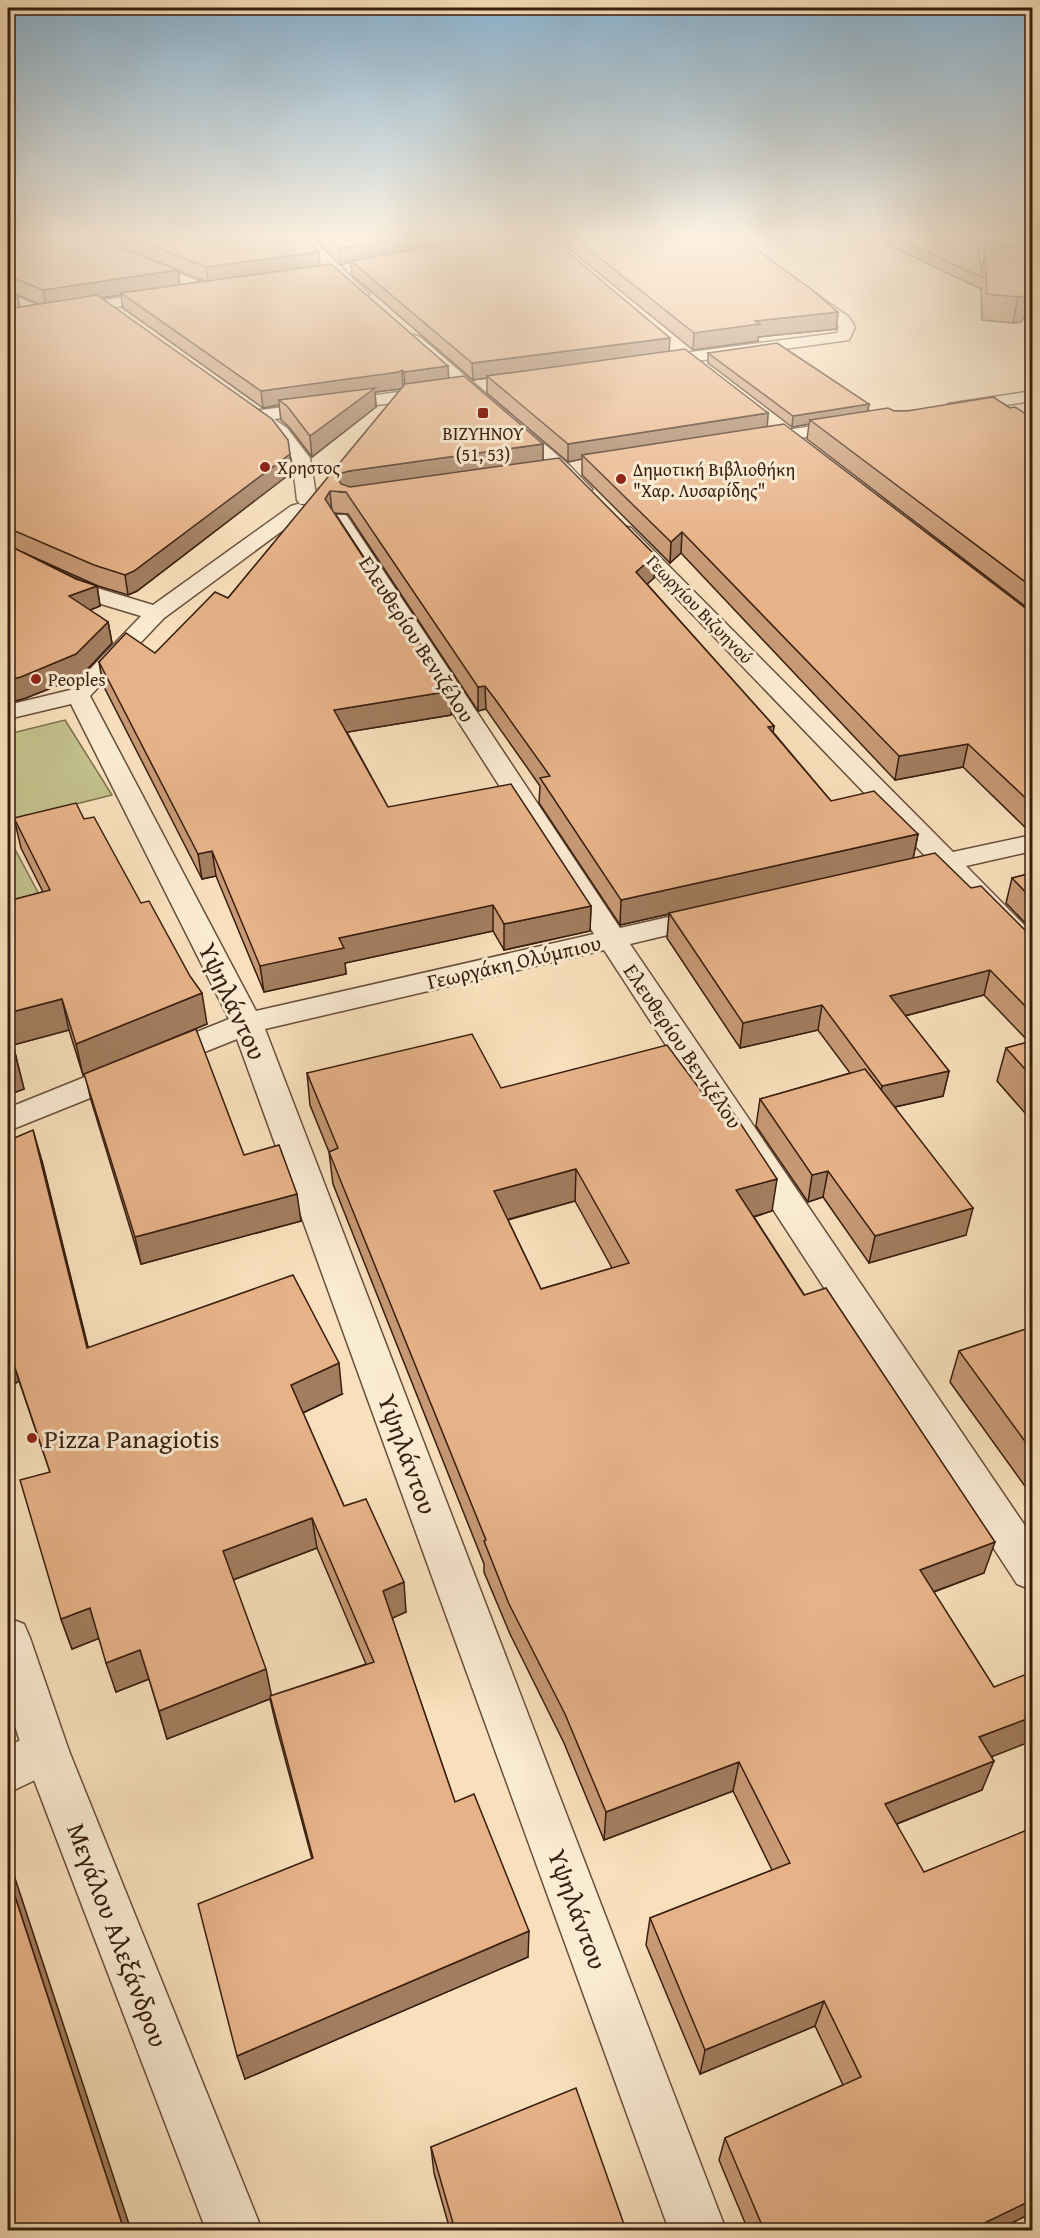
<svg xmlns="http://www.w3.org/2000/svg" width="1040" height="2238" font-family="'Gentium Book Plus',serif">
<rect width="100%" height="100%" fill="#f8e0bc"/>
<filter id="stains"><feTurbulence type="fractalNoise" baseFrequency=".00333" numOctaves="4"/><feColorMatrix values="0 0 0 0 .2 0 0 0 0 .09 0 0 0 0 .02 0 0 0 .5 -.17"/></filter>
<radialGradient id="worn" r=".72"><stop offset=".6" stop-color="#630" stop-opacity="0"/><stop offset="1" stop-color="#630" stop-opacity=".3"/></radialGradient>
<!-- green -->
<g fill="#c3c18c" stroke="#7e704e" stroke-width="1.5">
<path d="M65,720l47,75 -104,26v-87z"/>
<path d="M8,836l34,64 -34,10z"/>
</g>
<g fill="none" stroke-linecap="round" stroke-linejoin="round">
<defs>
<g id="pedestrian">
<path d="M63,235h19l131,52 3,3 -3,3h-10l-138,-55z"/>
<path d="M8,293l41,17 2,3 -8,5 -35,-15z"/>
</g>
<g id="minor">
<path d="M293,235h15l58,56 3,3 -3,3h-10l-25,-22z"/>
<path d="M801,285l5,2 43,30 6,10 -6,13 -197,27 -8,-5 8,-5 185,-24 2,-6 -2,-4 -41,-30 -3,-3 3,-3z"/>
<path d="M167,290l5,2 3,3 -3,3 -164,27v-10z"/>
<path d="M414,335l6,2 150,129 22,23 -3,4h-14l-167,-150 -2,-3 2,-3z"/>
<path d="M437,387l6,1 3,4 -3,4 -169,23 13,9 23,30 7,42 -3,4h-14l-3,-4 -5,-42 -17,-22 -29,-22 3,-4h12z"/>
<path d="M1032,391v10l-78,12 -6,-1 -3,-4 3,-4 6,-1z"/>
<path d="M853,420l6,1 3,4 -3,4 -106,16 -6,-1 -3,-4 3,-4 6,-1z"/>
<path d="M298,504l7,2 3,4 -3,4 -141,104 -74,78 166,315 338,-77 -265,-415 3,-4h14l3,4 271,409 92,-21 10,3 4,6 -4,6 -92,22 402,592v54l-15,-6 -413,-634 -339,79 461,1201h-57l-432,-1191 -229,92v-23l221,-89 -158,-315 -63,15v-14l62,-15 71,-74 -60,-18 -73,-37v-14l89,41 56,17 138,-99z"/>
<path d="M624,526l7,2 322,324 79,-17v16l-66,15 66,67v25l-10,-3 -82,-84 -41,9 -10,-2 -4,-6 4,-6 38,-8 -310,-322 -3,-4 3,-4z"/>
<path d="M46,1728l16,7 7,16 -7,16 -54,26v-47z"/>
</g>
<path id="tertiary" d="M8,1618l16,6 6,14 39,113 193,479h-56l-183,-479 -15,-47z"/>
</defs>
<!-- pedestrian casing -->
<use href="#pedestrian" stroke="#684e3a" stroke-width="3"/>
<!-- minor casing -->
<use href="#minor" stroke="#684e3a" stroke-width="3"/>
<!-- tertiary casing -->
<use href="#tertiary" stroke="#684e3a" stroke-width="3"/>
<!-- path -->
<path stroke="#381e0f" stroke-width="1.5" stroke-dasharray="1 1.5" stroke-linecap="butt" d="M997,235l35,16"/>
<!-- pedestrian -->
<use href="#pedestrian" fill="#faebd3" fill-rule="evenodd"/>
<!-- minor -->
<use href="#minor" fill="#faebd3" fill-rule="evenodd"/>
<!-- tertiary -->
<use href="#tertiary" fill="#faebd3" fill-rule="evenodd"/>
<defs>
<path id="rail" d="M952,235l80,37"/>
</defs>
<!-- rail casing -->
<use href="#rail" stroke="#381e0f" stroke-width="3"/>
<!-- rail -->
<use href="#rail" stroke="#faebd3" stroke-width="2" stroke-dasharray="7" stroke-linecap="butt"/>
</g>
<!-- wall -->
<g fill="#c79975" stroke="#381e0f" stroke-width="1.5" fill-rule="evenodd">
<path d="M8,235h295l17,31 129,112 94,66v16l111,118 -7,6 127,142 -1,6 58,69 87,33 -5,24 58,30 56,44 5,2v187l-35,-40 9,-33 23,-6 -45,-47 -79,21 44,55 -6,25 -48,11 71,128 -97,28 -46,-66 -15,5 -52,-76 4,-27 90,-26 -32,-43 -78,18 -73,-110 2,-24 -49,11 -81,-122 1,-17 -54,-77 -8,2 -130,-197 -13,-1 116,178v24l-104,17 41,75 203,99 -1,25 -86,19 -11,-19 -148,32 1,11 -82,18 -48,-116 -14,3 -99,-194 -4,-23 56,-9 73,-55 175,-211 -3,2 -25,3 1,15 -64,50 -23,-30 -8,-7 -2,-15 -16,3 -140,-100 -2,-13 -20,3 190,175 -154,118 -9,4 -30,-9 -76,-34 54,27 21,7 3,20 -10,4 18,12 4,21 -31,33 -55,22 -18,5zM178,271l27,10 -25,4zM17,295l17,7 6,2 -20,3z"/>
<path d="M311,235h236l122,116 99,62 -1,14 261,183h2l-223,-171 2,-15 -17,3 -84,-64v-10l161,51 -1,7h26l116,-3 22,8v418l-69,-67 -68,13 -214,-227 -11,10 -88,-88v-16l-14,3 -81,-69v-15l-14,2 -121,-105 -1,-13 -11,3z"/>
<path d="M552,235h185l101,77 -2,17 -78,8v4l-65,9z"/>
<path d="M868,235h107l7,37 3,-22 28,-4 8,76 -8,1 -31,-3 -1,-34v3z"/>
<path d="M14,818l70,1 123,205 -67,28 104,103 57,66 -160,43 -50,-164 -6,-25h-2l-14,-45 -56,15 11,44 -16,6v-194l35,-9 -22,-44z"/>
<path d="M1032,873v57l-26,-27 6,-25z"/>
<path d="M307,1073l194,15 271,123 -18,6 230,356 -50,19 58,165 -10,33 -85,34 135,389 -35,17h-249l-29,-70 6,-22 118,-53 -28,-59 -115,48 -54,-129 4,-27 122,-48 -39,-79 -129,49 -40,-97 -54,-109 -26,-62v-8l-151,-380 -4,-32 -19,-47zM575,1201l37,67 -71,21 -33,-69z"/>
<path d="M8,1133l4,6 30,22 46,187 254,46 -39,19 41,93 62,106 -14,6 63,184 73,155 -283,122 67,-220 -36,-134 -6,-26 -103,40 -18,-60 -33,13 -17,-54 -27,11 -11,-30 -11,-147 -31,-91 -11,7zM317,1548l49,116 -95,32 -38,-116z"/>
<path d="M1032,1327v169l-82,-114 9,-31z"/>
<path d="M431,2147l195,83h-176l-16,-57z"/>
</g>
<!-- shaded-wall -->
<g fill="#a27d5f" stroke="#381e0f" stroke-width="1.5">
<path d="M417,235h86l-152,26v1l-11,3 -1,-16z"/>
<path d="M319,252l1,15 -112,16 -2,-16z"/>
<path d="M178,270l2,16 -59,7v2l-75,11 -3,-16z"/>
<path d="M1032,289v20l-11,13 -8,1 5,-26z"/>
<path d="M17,294l3,17 -12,2v-17z"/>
<path d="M838,312l-2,17 -78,8v4l-65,9 1,-17 61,-12z"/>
<path d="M670,338l-1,15 -182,23v2l-14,2 -1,-17z"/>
<path d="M448,366l1,16 -44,6 -1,-16z"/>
<path d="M402,370l1,17 -3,2 -25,3 1,15 -64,50 -2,-21 57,-43 -88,7v5l-16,3 -2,-17z"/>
<path d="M869,404l-2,11 -57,5 -1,4 -17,3 1,-11z"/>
<path d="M768,413l-1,18 -185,24v4l-14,3v-18z"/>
<path d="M543,444v20l-197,28h-7l-1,-14 4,-5 7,-2z"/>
<path d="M290,454l1,19 -154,118 -9,4 -3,-20z"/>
<path d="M330,491l2,22 -7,-14z"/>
<path d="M682,532l-1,21 -11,10 1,-21z"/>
<path d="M655,555l-1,23 -19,17 1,-23z"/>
<path d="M97,586l3,20 -27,11 -4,-21z"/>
<path d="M108,622l4,21 -31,33 -55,22 -18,5v-23z"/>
<path d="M485,686l1,23 -8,2v-24z"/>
<path d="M451,691v24l-115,19 -2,-24z"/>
<path d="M774,726l-3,24 -3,-23z"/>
<path d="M968,744l-5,23 -68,13 4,-24z"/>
<path d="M918,834l-5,25 -293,66 1,-25z"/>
<path d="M212,851l4,25 -14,3 -4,-25z"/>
<path d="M493,905v26l-148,32 1,11 -82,18 -4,-26 79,-28z"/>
<path d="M591,906l-1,25 -86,19v-26z"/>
<path d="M990,970l-6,25 -99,26 5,-25z"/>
<path d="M202,993l5,31 -124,51 -7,-31z"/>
<path d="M62,999l7,31 -56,15 11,44 -16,6v-82z"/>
<path d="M822,1005l-4,25 -78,18 3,-25z"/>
<path d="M949,1071l-6,25 -66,15 5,-25z"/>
<path d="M33,1130l9,31 54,218 -9,-31z"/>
<path d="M576,1169l-1,32 -81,22v-32z"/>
<path d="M828,1171l-5,26 -15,5 4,-27z"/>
<path d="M777,1179l-5,32 -40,12 4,-33z"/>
<path d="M297,1194l4,27 -160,43 -6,-27z"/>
<path d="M973,1208l-7,27 -97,28 6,-27z"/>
<path d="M9,1350l10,31 -11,7v-37z"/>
<path d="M339,1363l3,31 -46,22 -5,-31z"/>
<path d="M312,1518l5,30 -87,33 -7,-30z"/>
<path d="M995,1542l-11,31 -73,27 9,-30z"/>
<path d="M404,1582l2,30 -20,9 -3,-30z"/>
<path d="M90,1608l10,30 -28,11 -11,-30z"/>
<path d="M140,1650l9,29 -33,13 -10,-29z"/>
<path d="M266,1669l6,29 -105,41 -8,-28z"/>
<path d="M1032,1717v24l-64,25 11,-29z"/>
<path d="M994,1761l-12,29 -106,42 9,-28z"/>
<path d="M739,1762l-6,29 -129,49 2,-28z"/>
<path d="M8,1857l123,373h-7l-116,-355z"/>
<path d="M529,1931l-1,26 -283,122 -8,-23z"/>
<path d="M824,2001l-9,25 -115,48 5,-24z"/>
<path d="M1032,2200v13l-35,17h-27z"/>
</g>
<!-- building -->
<g fill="#e7b288" stroke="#381e0f" stroke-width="1.5" fill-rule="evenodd">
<path d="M8,235h80l90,35 -135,20 -35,-14z"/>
<path d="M125,235h178l16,17 -113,15z"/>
<path d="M325,235h92l-78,14z"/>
<path d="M494,235h53l123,103 -198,25 -121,-102z"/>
<path d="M571,235h166l74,54 27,23 -83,9 5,3 -66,9z"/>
<path d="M891,235h84l8,43z"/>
<path d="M1013,246l19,9v34l-6,7 -8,1 -31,-3 -2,-44z"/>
<path d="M331,264l117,102 -44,6 -2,-2 -3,2 -138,19 -140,-98z"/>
<path d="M8,289l9,5 -9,2z"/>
<path d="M97,295l175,124 16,21 2,14 -156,117 -9,4 -31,-10 -86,-37v-219z"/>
<path d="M777,343l92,61 -76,12 -85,-63z"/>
<path d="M685,349l83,64 -200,31 -81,-68z"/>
<path d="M464,376l79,68 -194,27 -7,2 -4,5 3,6 9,3 209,-29 96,97 -19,17 138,154 -6,1 63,74 43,-10 44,43 -297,66 -81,-122 10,-2 -55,-77 -10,-13 -7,1 -132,-195 -16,-1 -5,8 126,192 -117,19 54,97 123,-23 80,122 -87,18 -11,-19 -154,33 5,10 -84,18 -48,-115 -14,3 -99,-192 27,-29 29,20 60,-61 13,6 177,-214z"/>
<path d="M375,388l-65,48 -23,-30 -8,-6z"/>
<path d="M993,397l17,11 5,-1 14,9h3v171l-222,-167 78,-12 6,3h13z"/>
<path d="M784,424l244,186 4,1v193l-64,-60 -69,12 -217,-224 -11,10 -89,-87z"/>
<path d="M8,545l68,34 21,7 -28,10 39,26 -32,32 -55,23 -13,3z"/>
<path d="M76,803l8,16 10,-2 47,86 8,-2 41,75 12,17 -126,51 -14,-45 -54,14v-112l42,-11 -36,-72z"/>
<path d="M935,853l36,35 10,-2 46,46 5,2v79l-42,-43 -100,26 59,75 -67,15 -60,-81 -79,18 -74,-110z"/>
<path d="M1032,873v26l-20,-21z"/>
<path d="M8,1025l8,32 -8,3z"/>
<path d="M196,1029l48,126 35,-10 18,49 -162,43 -51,-163z"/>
<path d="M472,1034l29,54 166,-43 46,62 14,-4 50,76 -41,11 68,105 22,-7 169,254 -75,28 74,117 38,-15v45l-53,20 15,24 -109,43 39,68 108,-44v372l-62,30h-206l-39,-92 136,-61 -37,-76 -119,49 -55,-132 140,-55 -51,-101 -133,50 -41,-98 -56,-110 -25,-63 2,-1 -157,-388 9,-4 -31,-75zM576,1169l53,94 -88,26 -47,-98z"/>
<path d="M1032,1041v36l-26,-29z"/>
<path d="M865,1069l108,139 -98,28 -47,-65 -16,4 -52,-76z"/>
<path d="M33,1130l54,218 206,-73 46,88 -48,22 53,121 22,-7 38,83 -21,9 72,211 19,-8 55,137 -292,125 -39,-152 115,-46 -43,-162 104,-34 -62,-144 -89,33 43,118 -107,42 -19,-61 -34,13 -16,-55 -29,11 -41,-139 30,-8 -41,-122 -1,1v-218l4,6z"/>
<path d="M1032,1327v124l-73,-100z"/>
<path d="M8,1875l116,355h-116z"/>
<path d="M576,2088l50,142h-171l-24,-83z"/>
</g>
<!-- sky -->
<linearGradient id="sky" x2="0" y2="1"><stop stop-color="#8bb7d6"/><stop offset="0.43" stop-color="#fcf1e1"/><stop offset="1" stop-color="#fcf1e1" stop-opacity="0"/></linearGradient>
<rect width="1040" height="548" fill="url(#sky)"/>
<!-- markers -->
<g fill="#8f2418" stroke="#faebd3" stroke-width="2">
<rect x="477" y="407" width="12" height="12" rx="3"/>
<circle cx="265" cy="467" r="6"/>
<circle cx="621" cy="479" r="6"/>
<circle cx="36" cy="679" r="6"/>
<circle cx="32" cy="1438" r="6"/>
</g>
<g text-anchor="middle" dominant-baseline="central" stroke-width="6" stroke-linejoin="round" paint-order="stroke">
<!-- far-poi labels -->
<g font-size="18" fill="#381e0f" stroke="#faebd3" text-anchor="start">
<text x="483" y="433" text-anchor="middle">ΒΙΖΥΗΝΟΥ<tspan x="483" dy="21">(51, 53)</tspan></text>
<text x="277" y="467">Χρηστος</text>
<text x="633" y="469">Δημοτική Βιβλιοθήκη<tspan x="633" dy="21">"Χαρ. Λυσαρίδης"</tspan></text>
<text x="48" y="679">Peoples</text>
</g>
<!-- far-street labels -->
<g font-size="18" fill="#381e0f" stroke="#faebd3">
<text transform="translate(700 609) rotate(46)">Γεωργίου Βιζυηνού</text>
</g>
<!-- street labels -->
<g font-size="21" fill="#381e0f" stroke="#faebd3">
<text transform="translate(417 639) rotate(57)">Ελευθερίου Βενιζέλου</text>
<text transform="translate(514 962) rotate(-13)">Γεωργάκη Ολύμπιου</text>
<text transform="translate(683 1046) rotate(56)">Ελευθερίου Βενιζέλου</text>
</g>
<!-- near-street labels -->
<g font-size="26" fill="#381e0f" stroke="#faebd3">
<text transform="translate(233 1001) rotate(65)">Υψηλάντου</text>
<text transform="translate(408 1454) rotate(70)">Υψηλάντου</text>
<text transform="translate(578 1909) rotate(70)">Υψηλάντου</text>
<text transform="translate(118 1935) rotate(69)">Μεγάλου Αλεξάνδρου</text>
</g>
<!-- near-poi labels -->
<g font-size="26" fill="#381e0f" stroke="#faebd3" text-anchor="start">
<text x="44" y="1438">Pizza Panagiotis</text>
</g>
</g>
<!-- margin -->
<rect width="1040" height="2238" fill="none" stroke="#f8e0bc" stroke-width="30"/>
<rect x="9" y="9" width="1022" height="2220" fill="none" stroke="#381e0f" stroke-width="3"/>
<rect x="15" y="15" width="1010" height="2208" fill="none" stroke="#381e0f" stroke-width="1.5"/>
<rect width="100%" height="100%" filter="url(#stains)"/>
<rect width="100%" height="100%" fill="url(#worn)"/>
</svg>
